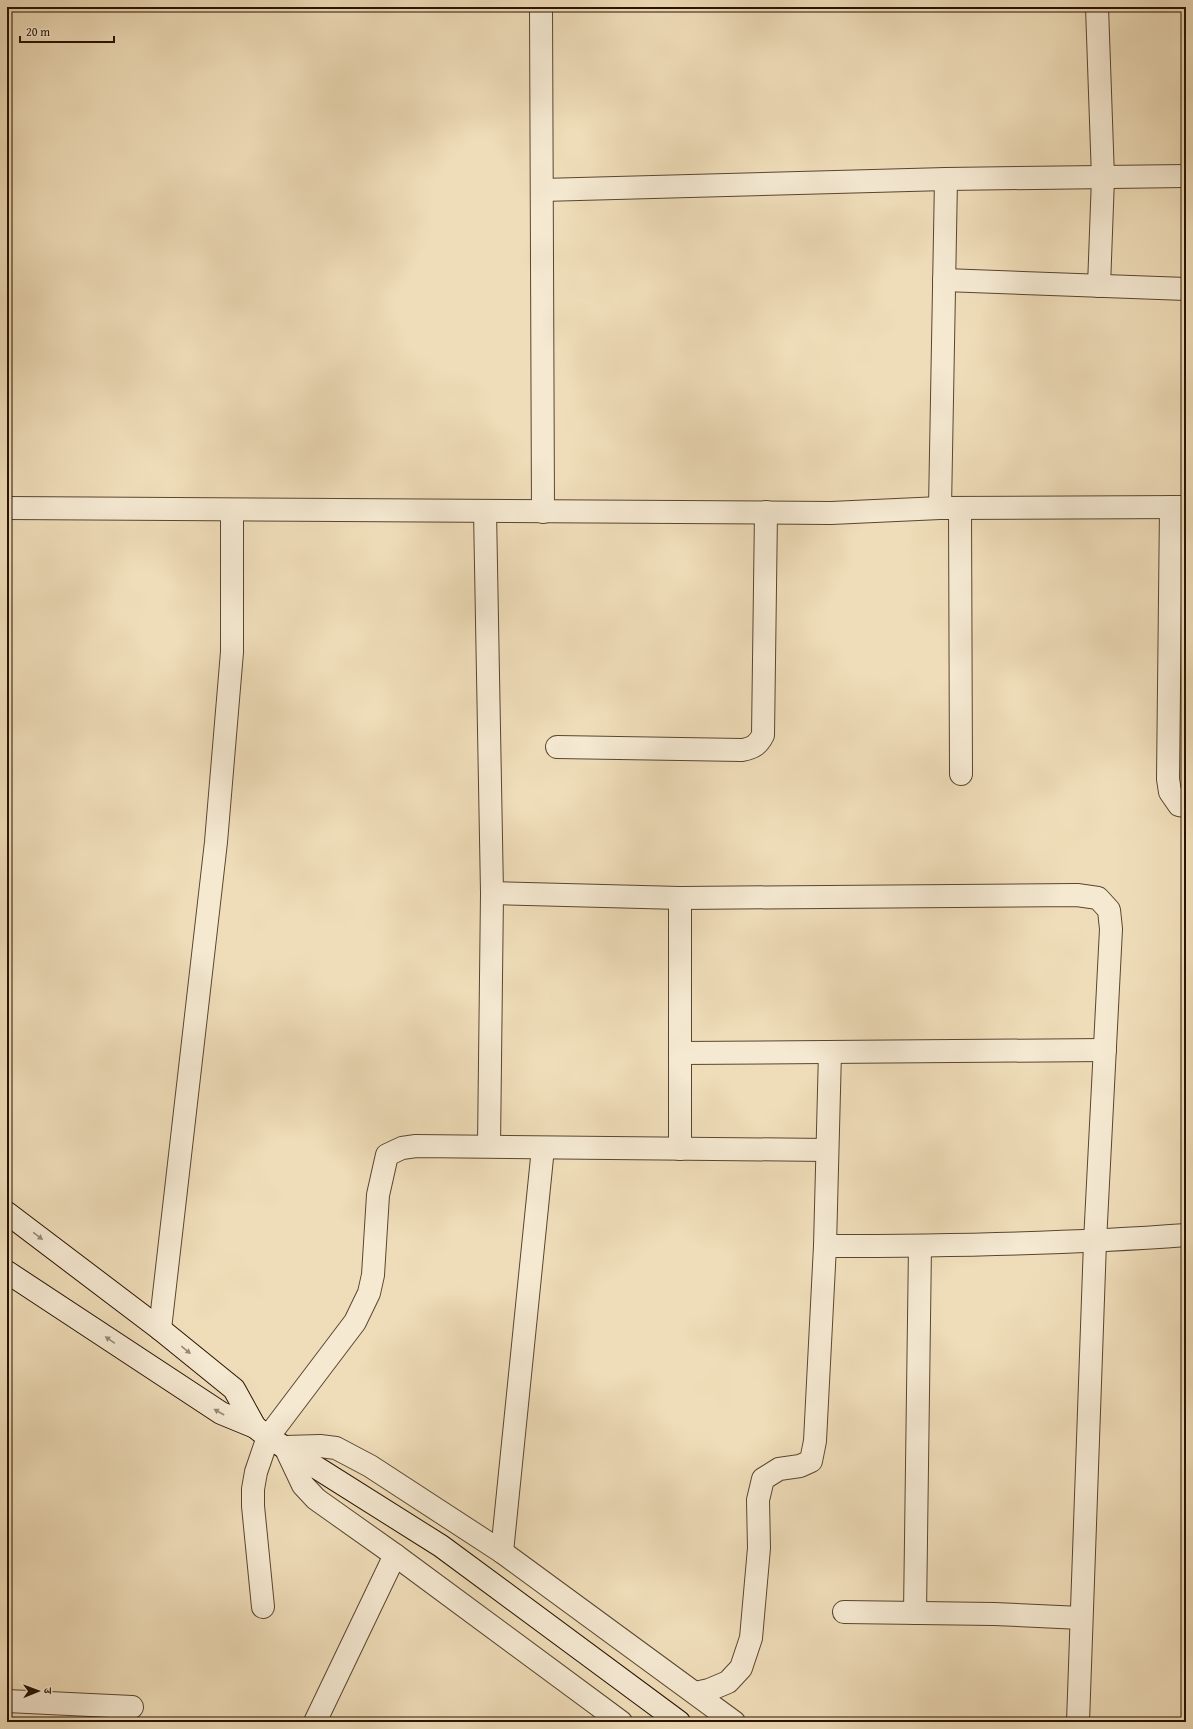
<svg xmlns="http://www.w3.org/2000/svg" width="1193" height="1729" font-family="'Gentium Book Plus','Noto Serif Devanagari',serif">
<rect width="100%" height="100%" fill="#efddb9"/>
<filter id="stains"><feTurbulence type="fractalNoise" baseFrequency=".005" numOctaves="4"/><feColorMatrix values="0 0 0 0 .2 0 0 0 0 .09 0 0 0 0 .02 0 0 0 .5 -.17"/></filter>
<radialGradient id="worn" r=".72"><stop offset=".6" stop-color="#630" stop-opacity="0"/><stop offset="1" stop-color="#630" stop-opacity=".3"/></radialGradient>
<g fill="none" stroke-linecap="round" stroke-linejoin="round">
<defs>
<g id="minor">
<path d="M541,7l2,505"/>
<path d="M1097,7l6,171 -4,108"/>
<path d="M542,190l404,-11 240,-3"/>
<path d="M944,280l242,9"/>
<path d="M1171,507l-3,272 2,13 9,13 7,1"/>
<path d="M7,508l824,5 109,-5 246,-1"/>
<path d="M940,508l6,-329"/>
<path d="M960,508l1,266"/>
<path d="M485,511l7,382 -3,253"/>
<path d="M557,747l185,3c11,-2 16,-5 21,-15l3,-223"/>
<path d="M492,893l188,5 397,-3 21,3 11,12 2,19 -16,313 -17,480"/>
<path d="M680,1053l425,-3"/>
<path d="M680,1149v-251"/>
<path d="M825,1246c120,0 241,-2 361,-11"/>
<path d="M160,1329l56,-487 16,-190v-142"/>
<path d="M502,1552l41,-404"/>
<path d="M263,1607l-10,-101v-17l3,-17 12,-35 87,-115 14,-29 4,-18 5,-80 9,-40 15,-7 14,-2 411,4"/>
<path d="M844,1612l150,2 87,4"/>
<path d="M915,1613l5,-367"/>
<path d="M695,1693l14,-3 19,-8 13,-14 10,-30 8,-90 -1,-48 5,-21 16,-10 21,-3 11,-5 4,-20 10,-195 5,-194"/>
<path d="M7,1701l125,6"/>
<path d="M315,1722l80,-167"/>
<path d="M621,1722l-226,-167 -79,-56 -13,-14 -18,-38 35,-1 16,2 34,18 132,86 232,170"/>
</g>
<g id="secondary">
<path d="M7,1213l153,116 74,60 21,38"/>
<path d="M7,1272l214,141 34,14 13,10 173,109 238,176"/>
</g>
</defs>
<!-- minor casing -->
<use href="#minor" stroke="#5a462e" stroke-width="24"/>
<!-- secondary casing -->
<use href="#secondary" stroke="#281300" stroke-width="24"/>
<!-- minor -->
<use href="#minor" stroke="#f5e9d2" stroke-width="22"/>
<!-- secondary -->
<use href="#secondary" stroke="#f5e9d2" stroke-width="22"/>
</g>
<!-- one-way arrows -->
<defs><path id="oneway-solid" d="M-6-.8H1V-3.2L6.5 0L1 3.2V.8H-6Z"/></defs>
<g fill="#998974">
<use href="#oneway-solid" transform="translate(38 1236) rotate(37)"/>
<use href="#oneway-solid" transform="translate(110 1340) rotate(-146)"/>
<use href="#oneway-solid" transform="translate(186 1350) rotate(39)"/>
<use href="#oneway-solid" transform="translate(219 1412) rotate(-150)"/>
</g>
<!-- margin -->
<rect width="1193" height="1729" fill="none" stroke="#efddb9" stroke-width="24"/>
<rect x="8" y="8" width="1177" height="1713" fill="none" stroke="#281300" stroke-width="2"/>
<rect x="12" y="12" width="1169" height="1705" fill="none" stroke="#281300"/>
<!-- north arrow -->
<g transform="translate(38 1691) rotate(89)" stroke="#f5e9d2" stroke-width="3" paint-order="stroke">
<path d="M0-3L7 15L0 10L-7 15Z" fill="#281300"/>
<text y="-6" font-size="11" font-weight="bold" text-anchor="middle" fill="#281300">उ</text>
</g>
<!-- scale -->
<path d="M20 36v6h94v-6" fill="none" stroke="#281300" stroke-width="2"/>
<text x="26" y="36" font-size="12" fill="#281300" stroke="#f5e9d2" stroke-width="3" paint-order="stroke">20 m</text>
<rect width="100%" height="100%" filter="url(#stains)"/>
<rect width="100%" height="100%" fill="url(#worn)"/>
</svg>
